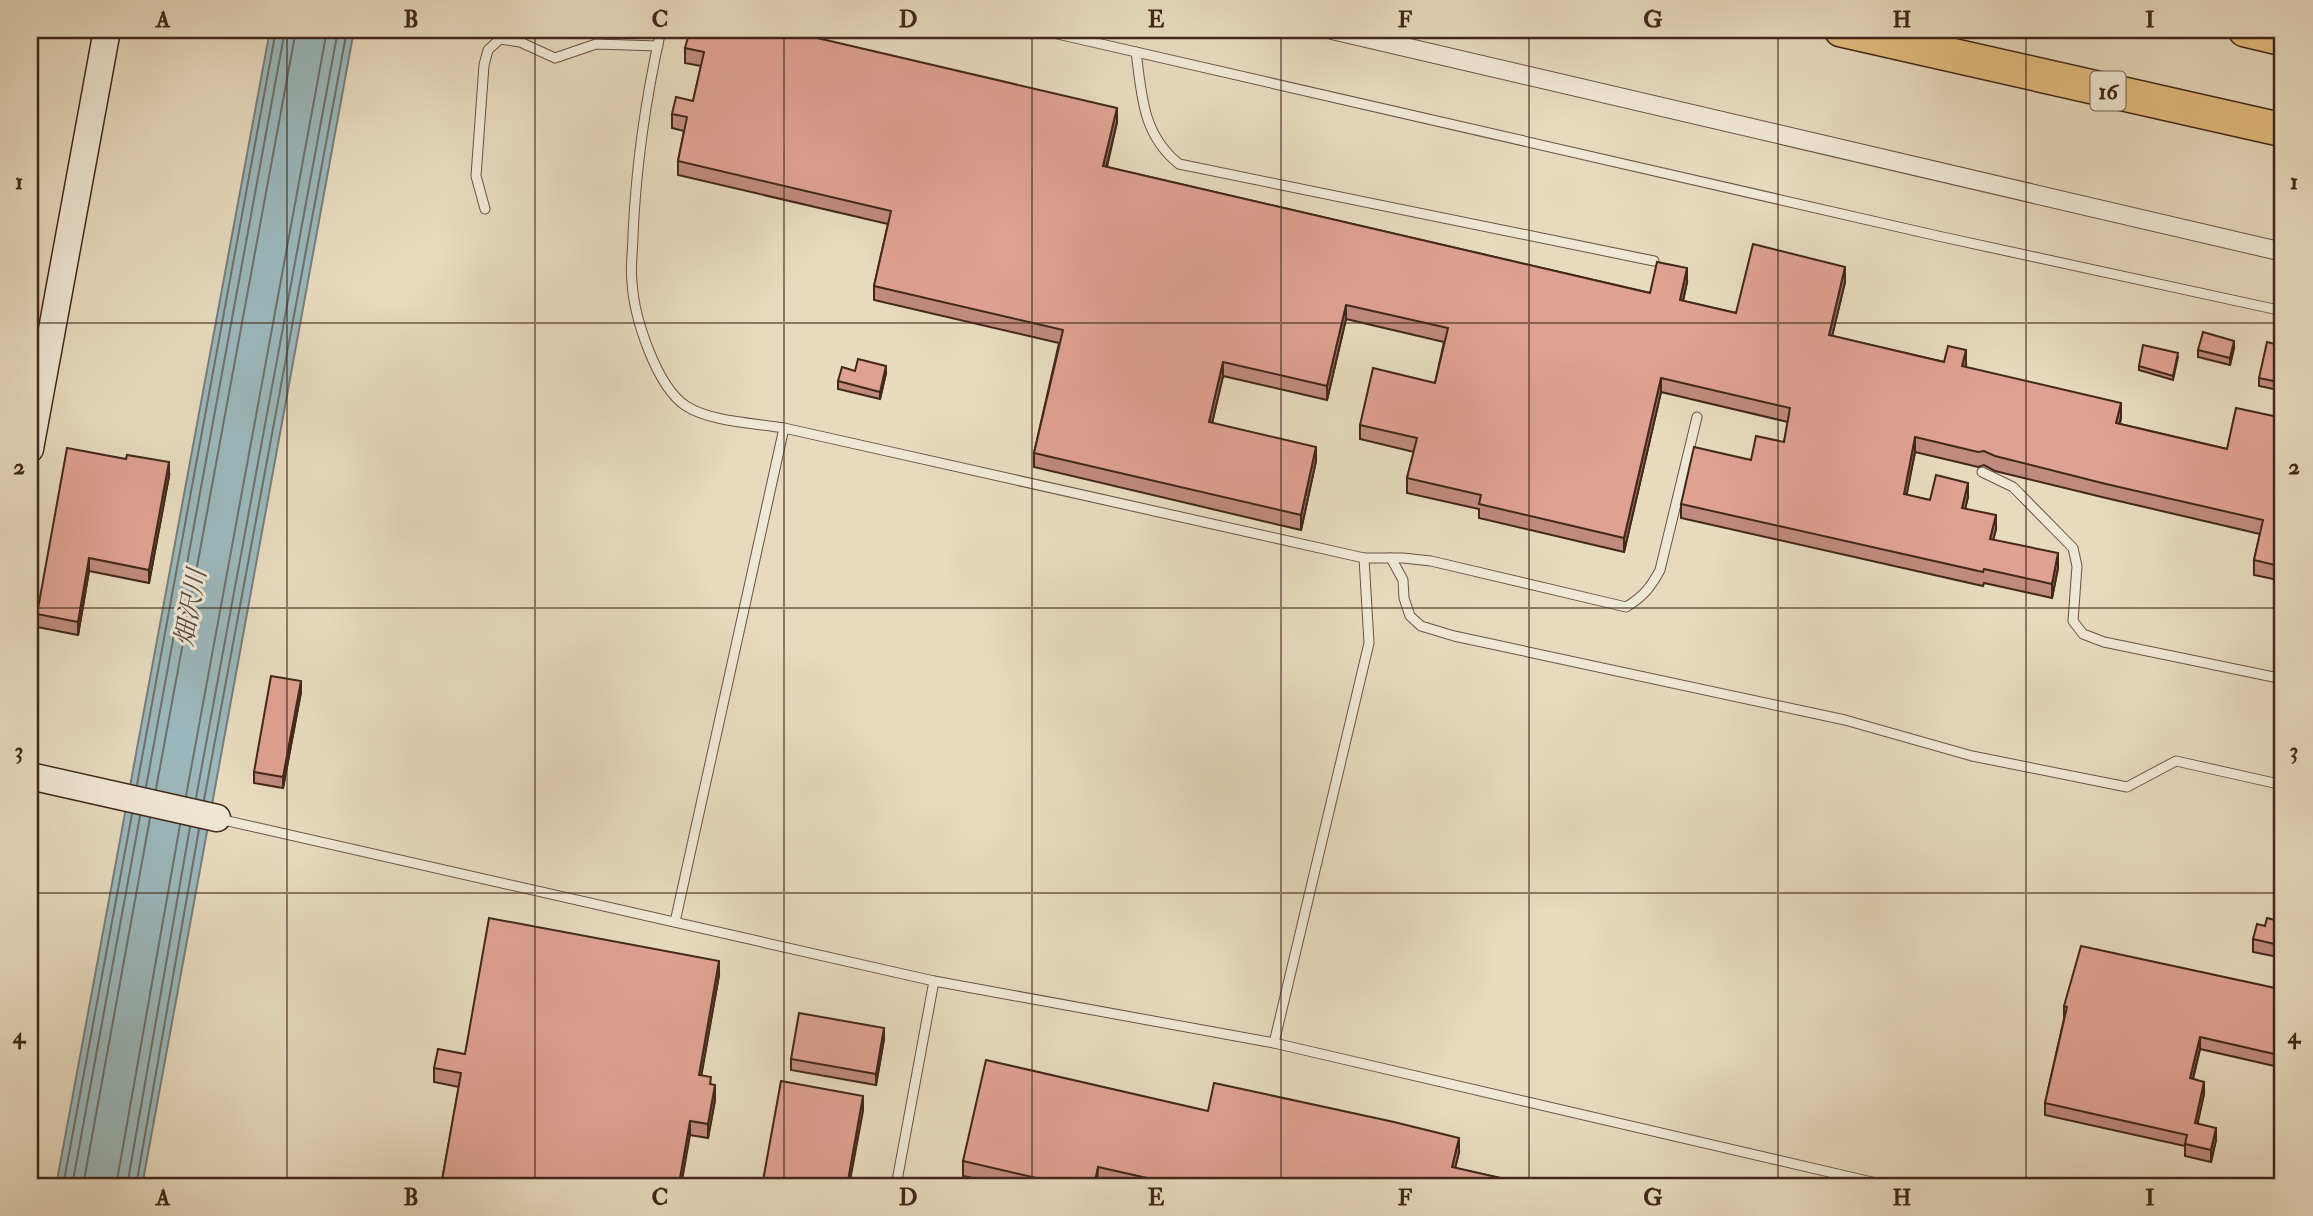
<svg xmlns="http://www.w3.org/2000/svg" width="2313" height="1216" font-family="'IM FELL Double Pica','Noto Serif JP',serif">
<rect width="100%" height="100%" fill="#e7dabe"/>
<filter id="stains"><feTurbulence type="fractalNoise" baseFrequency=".00286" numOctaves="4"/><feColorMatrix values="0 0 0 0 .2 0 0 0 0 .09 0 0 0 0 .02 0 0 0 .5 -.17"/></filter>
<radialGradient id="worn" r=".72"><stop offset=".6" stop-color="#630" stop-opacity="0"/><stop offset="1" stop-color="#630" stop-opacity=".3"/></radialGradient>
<!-- water -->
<path fill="#9bb8bc" stroke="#777e7b" stroke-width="2" d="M270,30h84l-212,1156h-86z"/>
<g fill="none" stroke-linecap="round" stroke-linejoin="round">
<!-- shore -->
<g stroke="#6e706a" stroke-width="2">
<path d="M137,785l139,-755"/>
<path d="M146,787l139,-757"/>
<path d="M156,789l140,-759"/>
<path d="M186,796l141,-766"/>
<path d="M196,798l142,-768"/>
<path d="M204,800l143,-770"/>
<path d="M63,1186l69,-372"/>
<path d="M72,1186l68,-370"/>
<path d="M83,1186l67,-368"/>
<path d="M116,1186l64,-361"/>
<path d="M127,1186l63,-359"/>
<path d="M136,1186l63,-357"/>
</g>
<defs>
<g id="lane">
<path d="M661,30c-15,67 -25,136 -28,205 0,15 -3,32 -1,47 2,35 24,104 54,124 25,16 69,17 98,22l580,130h39l28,3 195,46c17,-10 25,-20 34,-37l37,-153"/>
<path d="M1040,30l898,206 345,75"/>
<path d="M1136,52c6,44 6,82 43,112l475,97"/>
<path d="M485,209l-9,-33 8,-111 4,-15 12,-11 20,3 35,16 41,-14 62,2"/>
<path d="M1982,472l31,15 60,61 4,18 -4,55 10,13 21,8 179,37"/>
<path d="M1391,558l12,22 1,18 6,18 11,10 33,10 391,84 127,36 155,31 49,-26 107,24"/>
<path d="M219,819l715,162 340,62 615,143"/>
<path d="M675,922l109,-494"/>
<path d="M1274,1043l95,-400 -5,-85"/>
<path d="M896,1186l38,-205"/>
</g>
<path id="street" d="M1332,30l951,222"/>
<g id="secondary">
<path d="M30,449l77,-419"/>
<path d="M30,776l187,42"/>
</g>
<g id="highway">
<path d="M1841,30l442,100"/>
<path d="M2245,30l38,9"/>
</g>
</defs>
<!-- lane casing -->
<use href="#lane" stroke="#6a5442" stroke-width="11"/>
<!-- street casing -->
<use href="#street" stroke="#6a5442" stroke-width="20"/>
<!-- secondary casing -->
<use href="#secondary" stroke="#412819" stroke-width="29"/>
<!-- highway casing -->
<use href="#highway" stroke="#412819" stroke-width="36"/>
<!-- lane -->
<use href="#lane" stroke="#efe7d5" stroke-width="9"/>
<!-- street -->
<use href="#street" stroke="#efe7d5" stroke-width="18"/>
<!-- secondary -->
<use href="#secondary" stroke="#efe7d5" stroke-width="26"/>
<!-- highway -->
<use href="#highway" stroke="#e4bd7f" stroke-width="33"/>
</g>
<!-- wall -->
<g fill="#c08a7e" stroke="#412819" stroke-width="2">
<path d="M685,48l432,74 -10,45 543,126 37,-11 -4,19 53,12 109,-31 -13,54 112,26 22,3 -1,2 156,50 -1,7 107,25 56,-31v163l-29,-6v-15l6,-26 -154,-36 -111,-27 -11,-6 -6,2 -63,-15 -9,43 24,5 38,-3 -3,11 31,21 -3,11 65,28 -6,30 -68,-15 -1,3 -302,-68v-14l70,-44 33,-18 4,-20 -127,-30 -37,160 -145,-34v-9l-72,-16v-15l7,-26 -54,-13v-14l75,-42 9,-41 -98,-23 -19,81 -104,-24 -11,47 104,38 -15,69 -267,-63v-14l25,-110 -185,-43v-14l14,-62 -210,-49v-14l6,-30 -12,-3v-14l21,-13 8,-35 -16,-3z"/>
<path d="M2283,346v45l-24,-5v-8z"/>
<path d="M2234,348l-4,17 -32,-8v-7z"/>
<path d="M2178,357l-5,23 -34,-10v-4z"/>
<path d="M855,371l31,2 -6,26 -42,-10v-8z"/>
<path d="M169,476l-20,107 -60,-12 -11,64 -41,-8v-13z"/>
<path d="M301,692l-18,96 -29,-5v-11z"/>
<path d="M2283,899v59l-30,-6v-13l12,-13 10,-6z"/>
<path d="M2283,973v95l-83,-19 -7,30 11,15 -7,30 19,16 -5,22 -26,-6v-10l-140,-31v-12l19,-84v-13l216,-17z"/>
<path d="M719,975l-18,100 10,9 4,16 -7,38 -18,-3 -249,51 18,-99 -25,-5v-14l31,-14z"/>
<path d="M884,1039l-8,46 -85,-15v-11z"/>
<path d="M1459,1152l-4,16 81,18h-414l-24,-5 -1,5h-87l-47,-10v-15z"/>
</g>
<!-- shaded-wall -->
<g fill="#9c7166" stroke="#412819" stroke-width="2">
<path d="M1117,108v14l-14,58v-14z"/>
<path d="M1845,267v15l-16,67v-14z"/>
<path d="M1687,268v14l-7,33v-15z"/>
<path d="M1346,305v14l-19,81v-14z"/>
<path d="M2234,341v7l-4,17v-7z"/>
<path d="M1966,350v15l-4,15v-14z"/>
<path d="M1223,362v14l-14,60v-14z"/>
<path d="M886,366v7l-6,26v-7z"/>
<path d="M1661,378v14l-37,160v-14z"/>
<path d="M2121,403v14l-5,21v-15z"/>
<path d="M1915,437v15l-11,57v-15z"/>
<path d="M1316,447v14l-15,69v-15z"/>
<path d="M169,462v14l-20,107v-13z"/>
<path d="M1968,483v14l-6,25v-14z"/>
<path d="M1996,515v14l-6,24v-14z"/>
<path d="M2058,553v15l-6,30v-14z"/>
<path d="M89,558v13l-11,64v-13z"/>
<path d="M301,681v11l-18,96v-11z"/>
<path d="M719,961v14l-20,114v-14z"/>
<path d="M884,1028v11l-8,46v-11z"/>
<path d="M2200,1037v12l-10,41v-12z"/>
<path d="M2204,1082v12l-9,42v-13z"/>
<path d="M715,1085v15l-7,38v-14z"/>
<path d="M863,1096v15l-14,75h-2z"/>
<path d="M690,1121v14l-9,51 -1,-8z"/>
<path d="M2216,1128v12l-5,22v-12z"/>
<path d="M1459,1138v14l-7,29v-14z"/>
<path d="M1098,1167l-1,19h-3z"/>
</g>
<!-- building -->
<g fill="#dfa192" stroke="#412819" stroke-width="2">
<path d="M690,30h13l8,2 1,-2h71l334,78 -14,58 547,127 7,-31 30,6 -7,32 56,13 17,-69 92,23 -16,68 115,27 4,-16 18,4 -4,16 159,37 -5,20 111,26 9,-41 47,10v149l-29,-7 9,-40 -157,-36 -111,-28 -11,-5 -6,1 -63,-15 -11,57 26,6 6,-25 32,8 -6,25 34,7 -6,24 68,14 -6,31 -68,-15 -1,3 -302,-68 13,-57 57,13 5,-24 28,6 6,-34 -129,-30 -37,160 -145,-34 2,-9 -74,-17 10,-40 -57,-13 13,-57 62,15 13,-55 -102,-23 -19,81 -104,-24 -14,60 107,25 -15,68 -267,-62 29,-123 -189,-44 17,-75 -213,-50 9,-44 -15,-3 4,-17 17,4 11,-49 -19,-4z"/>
<path d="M2203,332l31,9 -4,17 -32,-8z"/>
<path d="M2267,342l16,4v37l-24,-5z"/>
<path d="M2143,345l35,8 -5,23 -34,-10z"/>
<path d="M858,359l28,7 -6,26 -42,-11 4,-14 13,4z"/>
<path d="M67,448l59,11 1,-4 42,7 -20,108 -60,-12 -11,64 -41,-8z"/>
<path d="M271,676l30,5 -18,96 -29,-5z"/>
<path d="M2280,898l3,1v47l-30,-7 4,-15 8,2 2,-8 8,2z"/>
<path d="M489,918l230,43 -20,114 12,2 -1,7 5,1 -7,39 -18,-3 -10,57 47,8h-286l20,-113 -27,-5 4,-19 27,5z"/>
<path d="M2081,946l199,43 3,-16v83l-83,-19 -10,41 14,4 -9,41 21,5 -5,22 -26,-6 2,-9 -142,-32 22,-96 -3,-1z"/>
<path d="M799,1013l85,15 -8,46 -85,-15z"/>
<path d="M986,1060l222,51 6,-28 180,39 65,16 -7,29 84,19h-353l-85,-19 -4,19h-23l-108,-25z"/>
<path d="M781,1081l82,15 -16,90h-85z"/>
</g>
<!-- grid -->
<path fill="none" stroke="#412819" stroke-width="2" stroke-opacity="0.55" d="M287,30v1156M535,30v1156M784,30v1156M1032,30v1156M1281,30v1156M1529,30v1156M1778,30v1156M2026,30v1156M30,323h2253M30,608h2253M30,893h2253"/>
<g text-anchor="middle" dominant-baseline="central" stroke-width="6" stroke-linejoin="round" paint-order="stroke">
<!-- shield labels -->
<rect fill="#efe7d5" stroke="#756151" stroke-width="2" x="2090.5" y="71.5" width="35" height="39" rx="5"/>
<g font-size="23" font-weight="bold" fill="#412819">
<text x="2108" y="91">16</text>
</g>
<!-- water labels -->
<g font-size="26" font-style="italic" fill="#584c42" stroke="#efe7d5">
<text transform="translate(191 608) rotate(-80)">畑沢川</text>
</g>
</g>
<!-- margin -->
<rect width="2313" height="1216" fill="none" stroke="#e7dabe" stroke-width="77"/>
<rect x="38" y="38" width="2236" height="1140" fill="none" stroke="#412819" stroke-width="2.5"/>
<g font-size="23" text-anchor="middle" font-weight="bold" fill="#412819">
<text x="163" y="27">A</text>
<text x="411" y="27">B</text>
<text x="660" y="27">C</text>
<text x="908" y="27">D</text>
<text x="1156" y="27">E</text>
<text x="1405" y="27">F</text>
<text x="1653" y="27">G</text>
<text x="1902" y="27">H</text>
<text x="2150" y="27">I</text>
<text x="19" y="189">1</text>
<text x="2294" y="189">1</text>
<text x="19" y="474">2</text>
<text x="2294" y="474">2</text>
<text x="19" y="758">3</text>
<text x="2294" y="758">3</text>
<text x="19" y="1043">4</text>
<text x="2294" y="1043">4</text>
<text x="163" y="1205">A</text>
<text x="411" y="1205">B</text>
<text x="660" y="1205">C</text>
<text x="908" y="1205">D</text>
<text x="1156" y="1205">E</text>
<text x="1405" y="1205">F</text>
<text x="1653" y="1205">G</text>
<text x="1902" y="1205">H</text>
<text x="2150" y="1205">I</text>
</g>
<rect width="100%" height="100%" filter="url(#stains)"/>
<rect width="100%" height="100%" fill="url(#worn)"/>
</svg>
